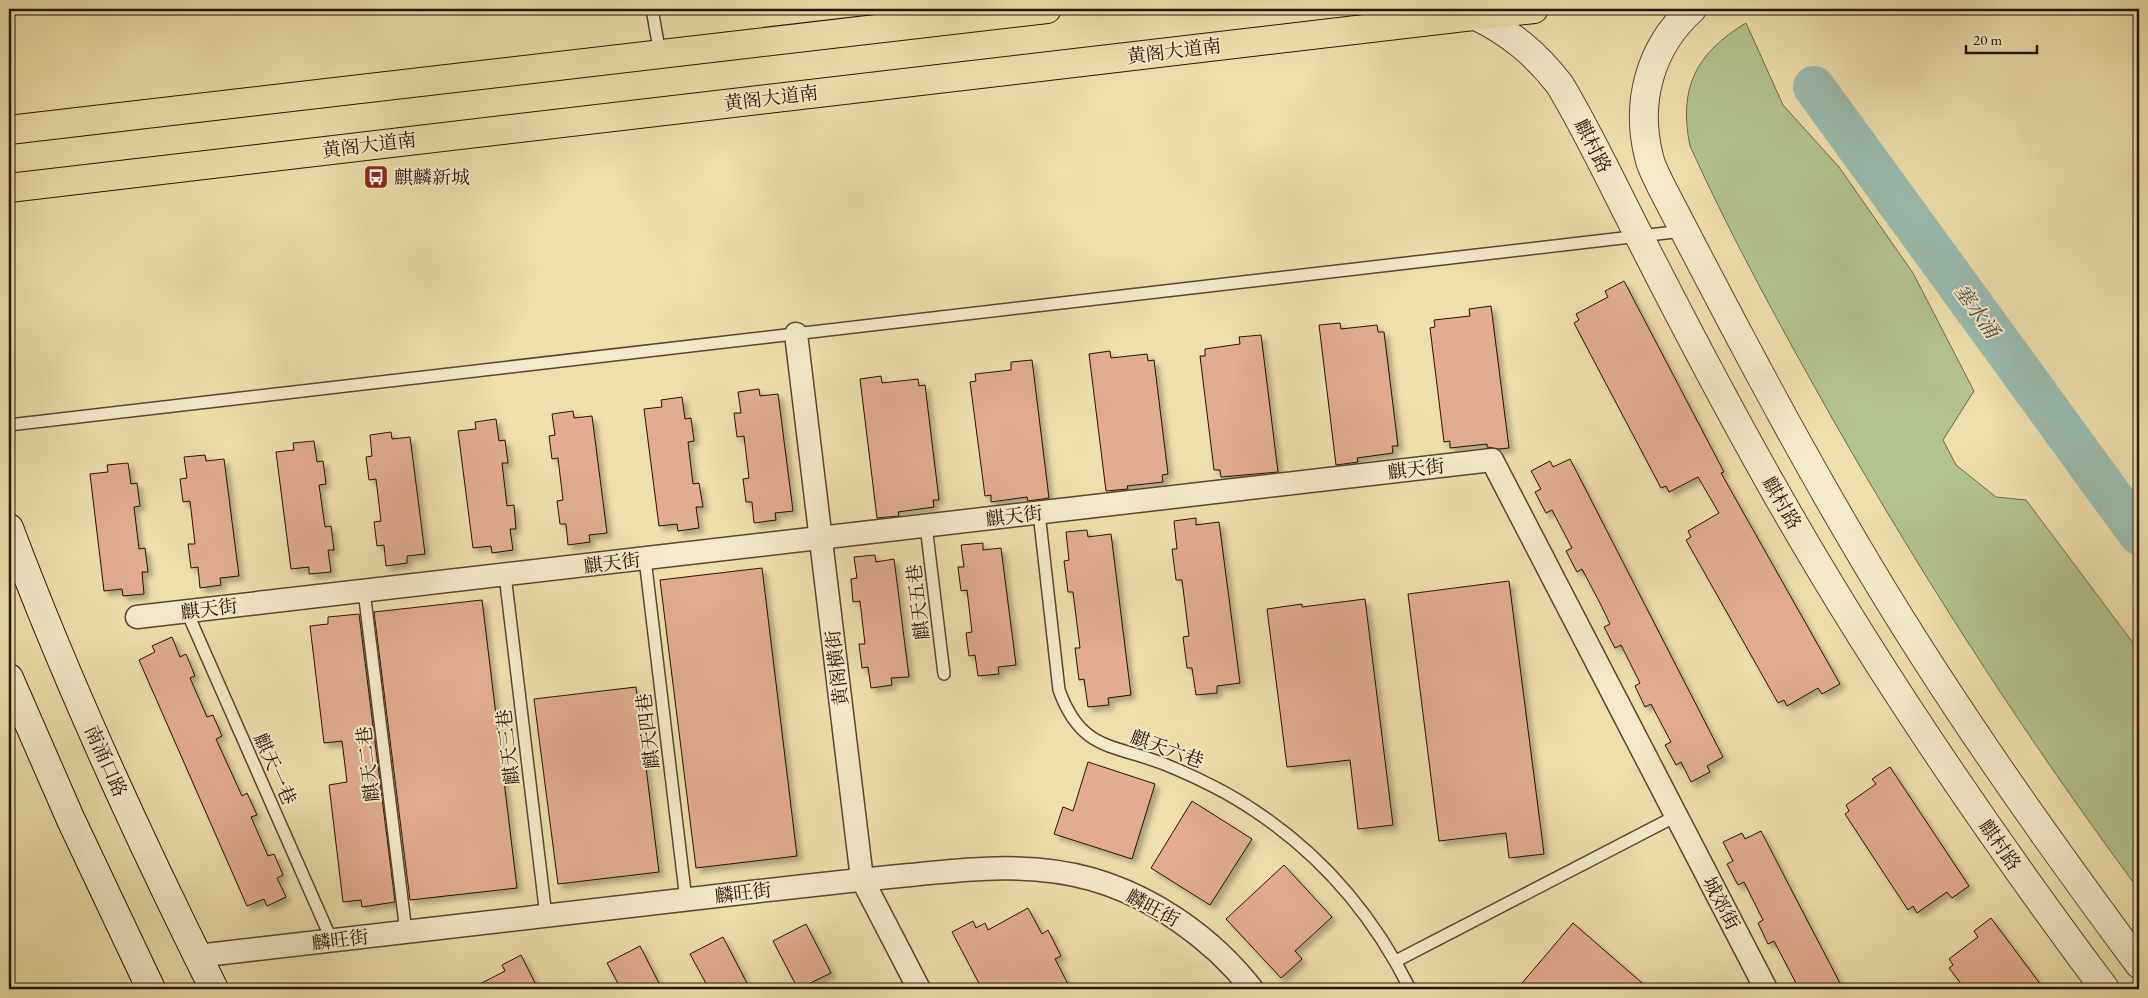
<svg xmlns="http://www.w3.org/2000/svg" width="2148" height="998" font-family="'EB Garamond','Noto Serif SC',serif">
<defs>
<filter id="shadow"><feDropShadow dx="4.5" dy="4.5" stdDeviation="2.5" flood-color="#0004"/></filter>
</defs>
<rect width="100%" height="100%" fill="#eedfac"/>
<filter id="stains"><feTurbulence type="fractalNoise" baseFrequency=".004" numOctaves="4"/><feColorMatrix values="0 0 0 0 .2 0 0 0 0 .09 0 0 0 0 .02 0 0 0 .5 -.17"/></filter>
<radialGradient id="worn" r=".72"><stop offset=".6" stop-color="#630" stop-opacity="0"/><stop offset="1" stop-color="#630" stop-opacity=".3"/></radialGradient>
<!-- green -->
<path fill="#b3c38e" stroke="#6d6a49" d="M1746,23l37,82 56,62 74,106 61,118 -31,49 13,25 40,32 30,3 113,151v239c-112,-151 -214,-309 -307,-472 -50,-89 -100,-179 -142,-272 -12,-58 6,-93 56,-123z"/>
<g fill="none" stroke-linecap="round" stroke-linejoin="round">
<!-- river -->
<path stroke="#9abcaf" stroke-width="42" d="M1814,87l325,447"/>
</g>
<!-- building -->
<g fill="#e1ac8f" stroke="#271204" filter="url(#shadow)">
<path d="M1624,281l100,191 -3,1 119,211 -18,10 -4,-6 -31,18 -3,-6 -6,3 -92,-163 5,-3 -3,-6 31,-18 -21,-36 -29,15 -3,-6 -5,2 -87,-165 5,-3 -3,-6 32,-17 -3,-6z"/>
<path d="M1491,306l18,142 -10,1 -12,-2v-3l-37,4v-7l-6,1 -14,-114 5,-1 -1,-7 36,-4 -1,-7z"/>
<path d="M1340,323l1,6 36,-4 1,7h6l14,114h-6l1,7 -36,5 1,4 -22,3 -17,-140z"/>
<path d="M1261,335l17,137 -57,5 -1,-7h-6l-14,-114h5v-7l35,-5 -1,-7z"/>
<path d="M1110,351l1,7 36,-4 1,7 6,-1 14,114 -6,1 1,7 -36,4 1,3 -22,2 -17,-137z"/>
<path d="M1032,360l17,138 -21,3 -1,-4 -36,5v-7l-6,1 -15,-114 6,-1 -1,-7 36,-4v-8z"/>
<path d="M881,376l1,7 36,-4 1,7 6,-1 14,115h-6l1,7 -36,5 1,4 -22,2 -17,-139z"/>
<path d="M759,389l1,7 18,-2 15,117 -18,2 1,7 -22,3 -2,-21h-6l-3,-23 6,-1 -5,-42 -7,1 -3,-24h7l-3,-21z"/>
<path d="M682,397l3,22 6,-1 3,23 -6,1 5,42 6,-1 4,24h-7l3,21 -21,3 -1,-7 -18,2 -15,-117 18,-2 -1,-7z"/>
<path d="M573,411l1,7 18,-2 15,117 -18,2 1,7 -22,3 -2,-21h-6l-3,-23 6,-1 -5,-42 -6,1 -3,-23 6,-1 -3,-21z"/>
<path d="M496,419l3,22 6,-1 3,23h-6l5,43 7,-1 2,24h-6l3,21 -21,3 -1,-7 -18,2 -15,-117 18,-2 -1,-7z"/>
<path d="M391,432l1,7 18,-2 15,117 -18,2v7l-21,3 -2,-21 -7,1 -3,-24 7,-1 -5,-42 -7,1 -3,-23 6,-1 -2,-21z"/>
<path d="M314,441l3,21 6,-1 3,23 -7,1 6,42 6,-1 3,24h-6l3,22 -22,2v-7l-18,2 -15,-117 18,-2 -1,-7z"/>
<path d="M205,455l1,6 18,-2 15,117 -19,2 1,7 -21,3 -2,-21 -7,1 -3,-24h7l-5,-43 -7,1 -3,-23 7,-1 -3,-21z"/>
<path d="M1570,459l153,298 -16,9 3,6 -19,10 -10,-20 -5,3 -11,-20 6,-3 -20,-38 -6,3 -10,-21 5,-3 -19,-38 -6,3 -11,-21 6,-3 -9,-19 -19,-36 -5,3 -11,-21 6,-3 -20,-38 -6,3 -11,-21 6,-3 -10,-18 19,-10 3,6z"/>
<path d="M128,463l3,21 6,-1 3,23 -6,1 5,42 6,-1 3,24h-6l2,22 -21,2 -1,-7 -18,2 -14,-117 18,-2 -1,-7z"/>
<path d="M1196,518v7l23,-3 21,161 -23,3v7l-21,2 -4,-27h-5l-4,-31 6,-1 -7,-56h-6l-4,-31h5l-3,-28z"/>
<path d="M1087,530l1,7 23,-3 20,161 -23,3 1,7 -21,2 -4,-28 -5,1 -4,-32h5l-7,-56h-5l-4,-31 5,-1 -3,-28z"/>
<path d="M983,543v7l18,-2 15,117 -18,2 1,7 -21,2 -3,-21 -6,1 -3,-23 6,-1 -5,-42 -6,1 -3,-24h6l-3,-22z"/>
<path d="M875,555l1,7 18,-3 15,118 -18,1 1,7 -21,3 -3,-21 -6,1 -3,-24h6l-5,-43 -7,1 -2,-23 6,-1 -3,-21z"/>
<path d="M762,568l35,288 -101,12 -36,-288z"/>
<path d="M1509,581l35,273 -35,4 -3,-25 -67,8 -31,-247z"/>
<path d="M1365,599l28,226 -35,4 -8,-69 -63,7 -20,-158 35,-5v3z"/>
<path d="M482,600l35,288 -107,12 -36,-288z"/>
<path d="M359,614l36,288 -33,5 -1,-7 -18,2 -14,-117 18,-3 -5,-41 -18,2 -14,-117 18,-2v-7z"/>
<path d="M172,637l8,20 6,-3 9,22 -5,2 17,39 6,-2 9,21 -6,3 26,57 5,-3 10,22 -6,2 17,39 6,-2 9,21 -6,3 9,19 -19,9 -3,-7 -17,7 -108,-246 16,-8 -3,-6z"/>
<path d="M636,687l23,185 -101,12 -24,-185z"/>
<path d="M1088,762l67,22 -23,75 -78,-25 9,-27 10,4z"/>
<path d="M1890,767l79,119 -17,12 -5,-6 -30,21 -4,-7 -5,4 -63,-96 4,-3 -3,-6 30,-21 -4,-5z"/>
<path d="M1192,801l60,38 -42,66 -59,-37z"/>
<path d="M1761,831l32,62 50,96h-44l-25,-48 -6,3 -10,-21 5,-3 -19,-38 -6,3 -11,-21 6,-3 -10,-19 19,-9 3,6z"/>
<path d="M1284,865l48,52 -37,34 7,8 -21,19 -55,-59z"/>
<path d="M1028,908l14,26 6,-4 13,26 -6,3 13,25 -11,5h-75l-30,-57 21,-11 3,7 9,-5 3,7z"/>
<path d="M1991,918l53,71h-79l-16,-21 4,-3 -4,-6 29,-22 -4,-6z"/>
<path d="M1573,923l76,66h-132z"/>
<path d="M806,924l25,49 -33,16 -25,-48z"/>
<path d="M723,937l27,52h-41l-19,-35z"/>
<path d="M640,946l22,43h-41l-14,-26z"/>
<path d="M521,955l17,34h-68l35,-18 -3,-6z"/>
</g>
<g fill="none" stroke-linecap="round" stroke-linejoin="round">
<defs>
<g id="service">
<path d="M652,9l8,45"/>
<path d="M9,425l1674,-194"/>
<path d="M1039,513l20,177c22,61 54,54 105,74 32,13 63,28 91,47 68,45 119,106 155,178"/>
<path d="M926,526l18,148"/>
<path d="M645,559l41,341"/>
<path d="M505,575l41,341"/>
<path d="M364,591l42,341"/>
<path d="M187,612l145,329"/>
<path d="M1396,961l280,-145"/>
</g>
<g id="minor">
<path d="M796,334l66,545 57,110"/>
<path d="M137,617l1355,-157 274,529"/>
<path d="M197,956c185,-21 369,-43 554,-64 53,-6 106,-12 159,-17 60,-6 121,-13 181,4 63,18 121,59 161,110"/>
</g>
<g id="tertiary">
<path d="M1692,9c-42,38 -57,93 -43,148 2,10 8,20 12,29 67,129 134,258 209,383 82,137 174,267 269,395"/>
<path d="M1476,16c35,17 60,38 84,69 27,45 50,94 74,141 44,87 89,173 137,258 99,176 213,343 334,505"/>
</g>
<g id="secondary">
<path d="M9,528c59,157 130,311 205,461"/>
<path d="M9,678l62,142 80,169"/>
</g>
<g id="primary">
<path d="M9,130l1038,-121"/>
<path d="M9,188l1525,-179"/>
</g>
</defs>
<!-- service casing -->
<use href="#service" stroke="#59452e" stroke-width="14"/>
<!-- minor casing -->
<use href="#minor" stroke="#59452e" stroke-width="25"/>
<!-- tertiary casing -->
<use href="#tertiary" stroke="#59452e" stroke-width="30"/>
<!-- secondary casing -->
<use href="#secondary" stroke="#271204" stroke-width="30"/>
<!-- primary casing -->
<use href="#primary" stroke="#271204" stroke-width="30"/>
<!-- service -->
<use href="#service" stroke="#f4eac9" stroke-width="11"/>
<!-- minor -->
<use href="#minor" stroke="#f4eac9" stroke-width="22"/>
<!-- tertiary -->
<use href="#tertiary" stroke="#f4eac9" stroke-width="28"/>
<!-- secondary -->
<use href="#secondary" stroke="#f4eac9" stroke-width="28"/>
<!-- primary -->
<use href="#primary" stroke="#eedfac" stroke-width="28"/>
</g>
<!-- icons -->
<defs>
<symbol id="bus-square" viewBox="-11 -11 22 22"><rect x="-9" y="-9" width="18" height="18" rx="4" fill="#8f2418" stroke="#f4eac9"/><path d="M-5-6H5V4H4V6H2V4H-2V6H-4V4H-5ZM-3.5-4V0h7V-4ZM-3.5 1.2v1.5H-2V1.2ZM2 1.2v1.5H3.5V1.2Z" fill="#fff"/></symbol>
</defs>
<g fill-rule="evenodd">
<use href="#bus-square" x="362" y="163" width="28" height="28"/>
</g>
<g text-anchor="middle" dominant-baseline="central" stroke-width="4" stroke-linejoin="round" paint-order="stroke">
<!-- street labels -->
<g font-size="19" fill="#271204" stroke="#f4eac9">
<text transform="translate(1174 51) rotate(-7)">黄阁大道南</text>
<text transform="translate(771 98) rotate(-7)">黄阁大道南</text>
<text transform="translate(369 145) rotate(-7)">黄阁大道南</text>
<text transform="translate(1593 146) rotate(63)">麒村路</text>
<text transform="translate(1416 469) rotate(-7)">麒天街</text>
<text transform="translate(1782 503) rotate(60)">麒村路</text>
<text transform="translate(1014 516) rotate(-7)">麒天街</text>
<text transform="translate(612 563) rotate(-7)">麒天街</text>
<text transform="translate(918 602) rotate(-97)">麒天五巷</text>
<text transform="translate(209 609) rotate(-7)">麒天街</text>
<text transform="translate(837 668) rotate(-97)">黄阁横街</text>
<text transform="translate(648 731) rotate(-97)">麒天四巷</text>
<text transform="translate(508 747) rotate(-97)">麒天三巷</text>
<text transform="translate(1167 749) rotate(20)">麒天六巷</text>
<text transform="translate(106 761) rotate(66)">南涌口路</text>
<text transform="translate(368 764) rotate(-97)">麒天二巷</text>
<text transform="translate(275 769) rotate(66)">麒天一巷</text>
<text transform="translate(2000 845) rotate(55)">麒村路</text>
<text transform="translate(743 893) rotate(-7)">麟旺街</text>
<text transform="translate(1721 903) rotate(62)">城郊街</text>
<text transform="translate(1153 908) rotate(28)">麟旺街</text>
<text transform="translate(340 940) rotate(-7)">麟旺街</text>
</g>
<!-- poi labels -->
<g font-size="19" fill="#271204" stroke="#f4eac9" text-anchor="start">
<text x="394" y="177">麒麟新城</text>
</g>
<!-- water labels -->
<g font-size="20" font-style="italic" fill="#4f4e40" stroke="#f4eac9">
<text transform="translate(1977 311) rotate(54)">塞水涌</text>
</g>
</g>
<!-- margin -->
<rect width="2148" height="998" fill="none" stroke="#eedfac" stroke-width="30"/>
<rect x="10" y="10" width="2128" height="978" fill="none" stroke="#271204" stroke-width="2.5"/>
<rect x="15" y="15" width="2118" height="968" fill="none" stroke="#271204"/>
<!-- scale -->
<path d="M1966 45v8h71v-8" fill="none" stroke="#271204" stroke-width="2.5"/>
<text x="1973" y="45" font-size="15" fill="#271204" stroke="#f4eac9" stroke-width="4" paint-order="stroke">20 m</text>
<rect width="100%" height="100%" filter="url(#stains)"/>
<rect width="100%" height="100%" fill="url(#worn)"/>
</svg>
